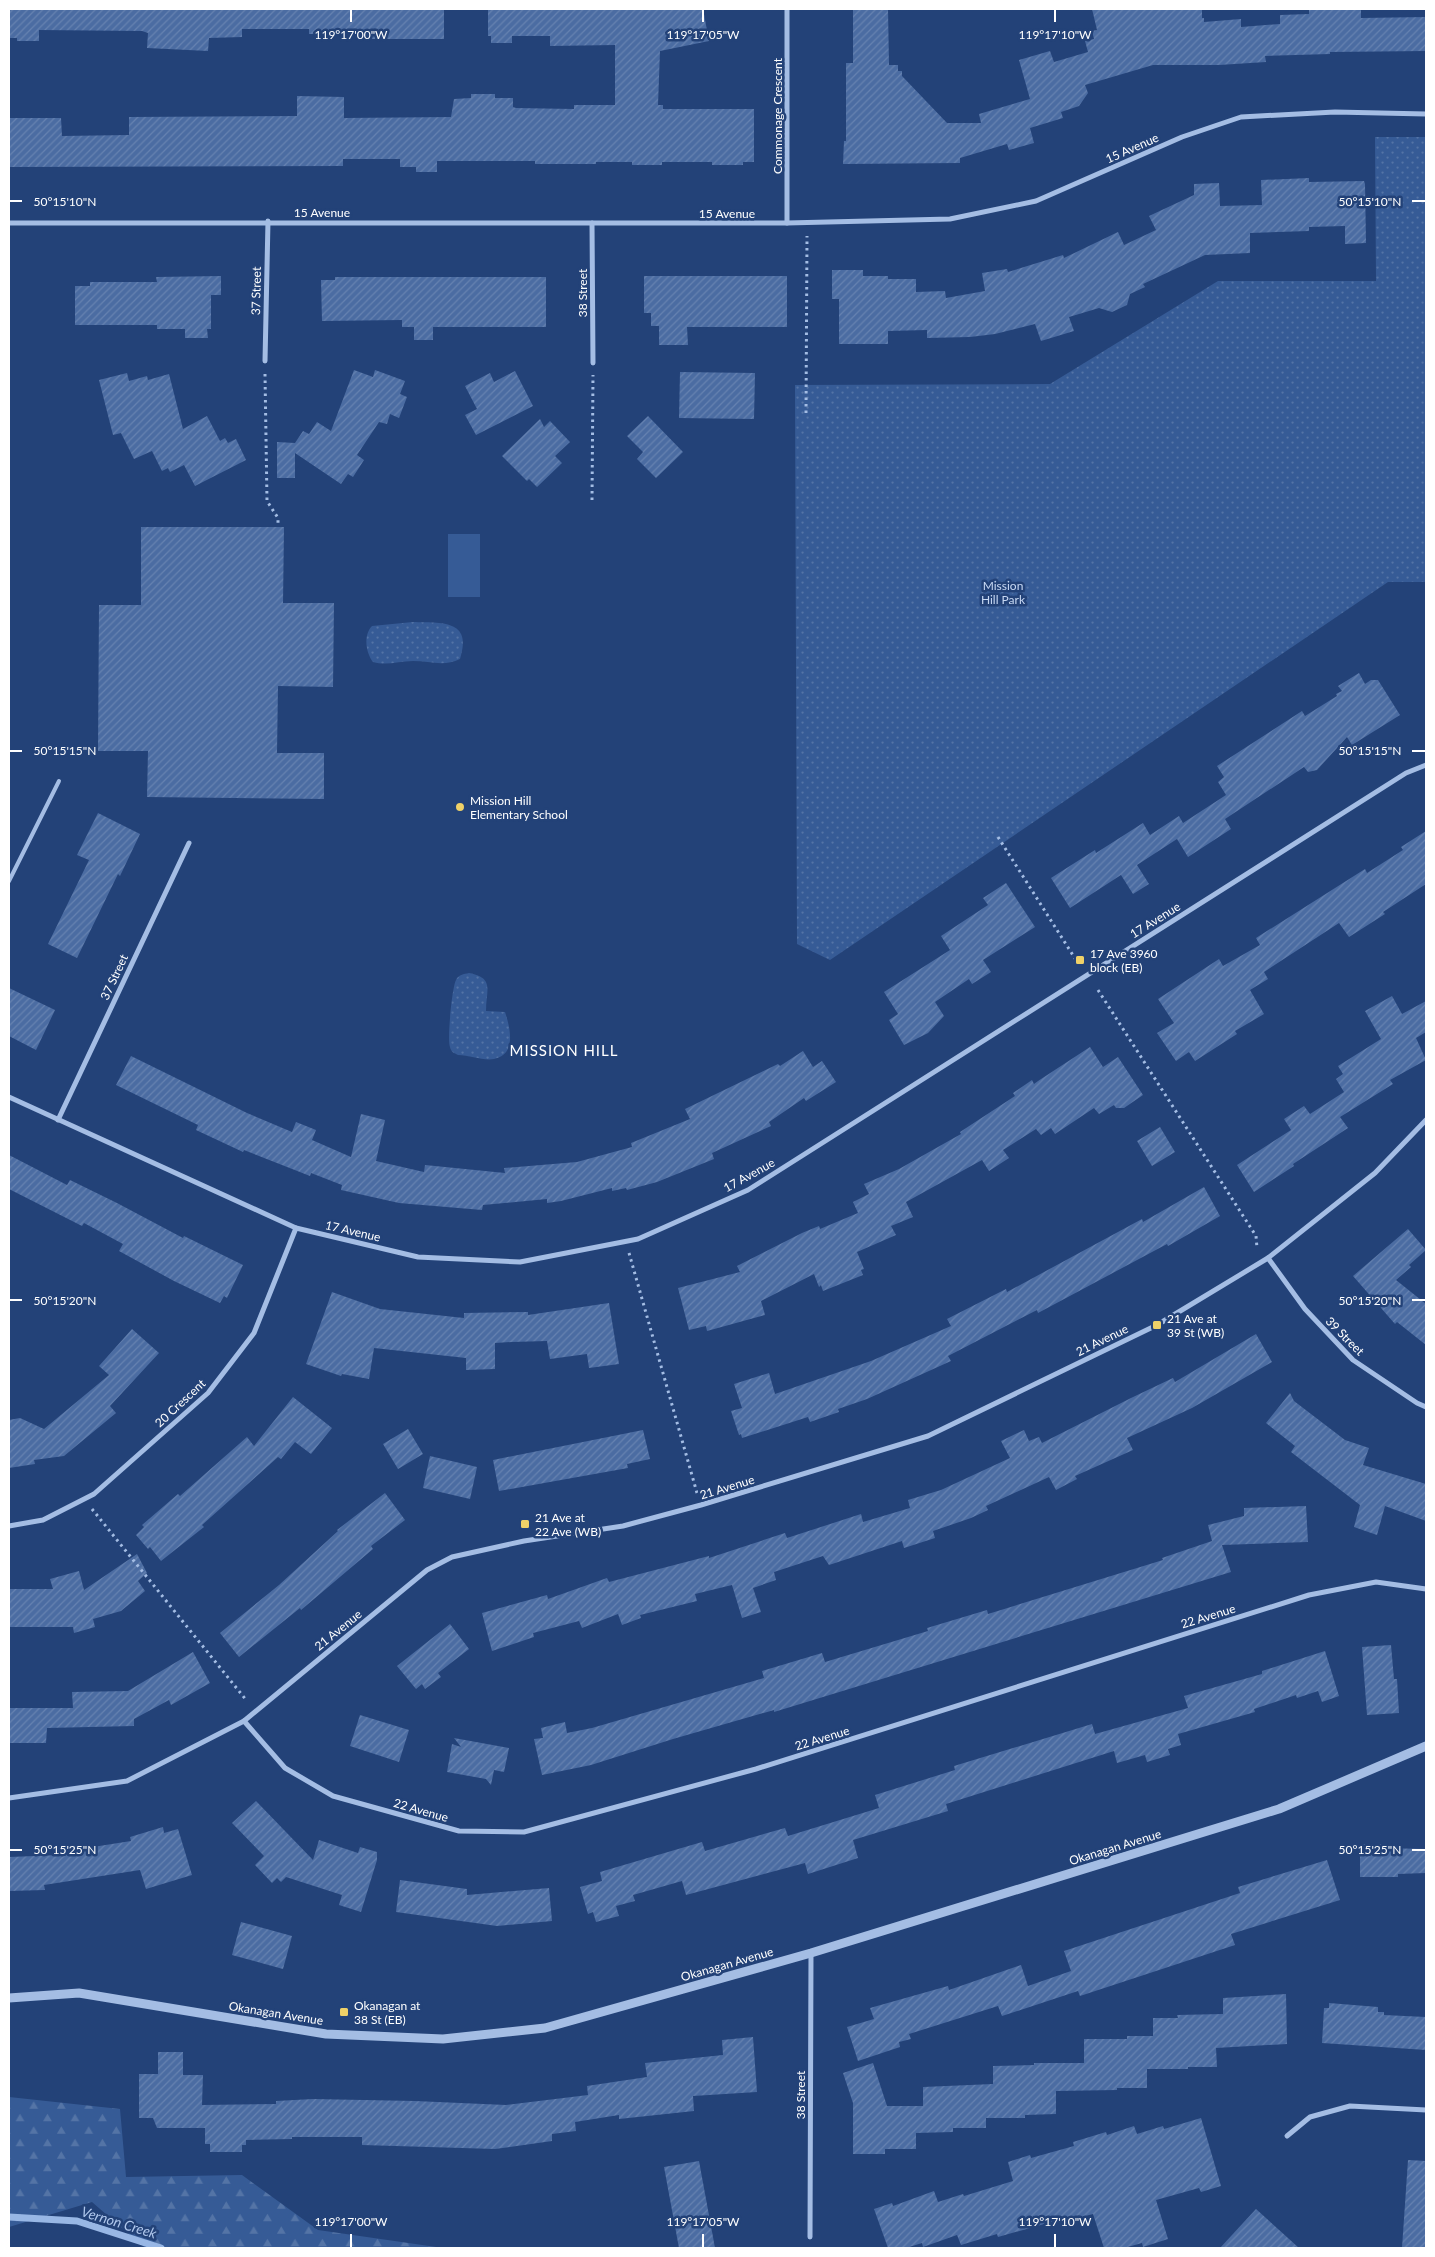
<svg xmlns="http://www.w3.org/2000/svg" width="1435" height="2257" font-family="Lato,sans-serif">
<defs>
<pattern id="forest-firs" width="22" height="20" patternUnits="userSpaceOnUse" patternTransform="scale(1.25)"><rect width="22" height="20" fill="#365b96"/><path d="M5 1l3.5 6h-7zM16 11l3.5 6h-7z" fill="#5474a6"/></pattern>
<pattern id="park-dots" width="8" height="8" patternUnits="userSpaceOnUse" patternTransform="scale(1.25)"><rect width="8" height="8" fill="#365b96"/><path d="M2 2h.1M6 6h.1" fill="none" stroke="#5474a6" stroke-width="1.8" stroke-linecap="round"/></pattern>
<pattern id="building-hatch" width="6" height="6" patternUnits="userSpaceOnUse" patternTransform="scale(1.25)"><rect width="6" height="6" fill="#4b6ca2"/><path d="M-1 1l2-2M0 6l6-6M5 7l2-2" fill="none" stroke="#6682b0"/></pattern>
</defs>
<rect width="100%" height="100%" fill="#234278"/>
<!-- grass -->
<rect fill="#365b96" x="448" y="534" width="32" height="63"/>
<!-- forest -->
<path fill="url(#forest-firs)" d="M9,2097l111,12 6,68 116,-2 76,55 125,18h-298l-53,-46 -83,25z"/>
<!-- park -->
<g fill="url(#park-dots)">
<path d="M1375,137h51v445h-38l-558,378 -33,-16 -2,-559 255,-1 168,-103h158z"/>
<path d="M413,622c28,1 60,-3 47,37 -16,8 -30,2 -47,2 -14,0 -26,5 -40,1 -7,-9 -10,-27 -1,-36z"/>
<path d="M469,973c26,5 17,17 17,38l19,1c5,15 12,43 -11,47 -11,2 -24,-4 -36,-4 -4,-2 -7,-3 -8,-8 -3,-6 2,-60 6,-67 2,-5 8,-6 13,-7z"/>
</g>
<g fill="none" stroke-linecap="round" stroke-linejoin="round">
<!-- stream -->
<path stroke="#98b7e5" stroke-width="7" d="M9,2217l68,4 84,27"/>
</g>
<!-- building -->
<g fill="url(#building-hatch)">
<path d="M9,9h435v30h-85v-6l-50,1v-5h-67v8l-33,1 -1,13 -61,-3 1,-15 -6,-2 -103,-1v11h-22v-3h-8z"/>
<path d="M488,9h215l6,32 -49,10 -2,54h5v4h91v53h-11v3h-31v-3h-50v3h-30v-3h-36v2h-61v-3h-98v11h-21v-5h-16v-8h-57v7l-334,1v-49h52l1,18 67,-1v-18l168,-1v-20l47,1v21l107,-1 3,-18 17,-1v-4h24v4h18v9l3,1 58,1v-4h41v-60l-65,1v-10h-38v7h-21v-7h-3z"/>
<path d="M853,9h35l1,56h9v6h4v5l45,47h34l-2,-9 51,-15 -11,-39 31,-9 4,11 34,-10 -3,-11 9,-2 -2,-8 5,-1 -5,-21h107l3,1v8h2v4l37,-3v8l39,-3v-9l29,-1v-5h52v9l65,-1v34l-96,1v2l-65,2 1,6 -47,3h-66l-68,20 3,8 -9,13 -18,6 2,6 -33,10 4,15 -25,7 -2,-6 -47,14v5l-117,1 1,-23h2v-78h7z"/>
<path d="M1309,178v4l55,-1 1,3 1,59 -21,1v-18l-36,1v4l-59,2v20l-45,2 -62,29 2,3 -15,7 -3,11 -15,7 -13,-4 -30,9 5,14 -33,10 -6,-17 -40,10 -25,3 -43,1v-8l-39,1v13h-49v-45h-7v-29h31v6h25v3h28v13l29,-1 1,7 39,-7 -3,-18 25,-4 1,3 55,-17 1,3 54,-26 6,13 32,-15 -7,-14 45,-21v-11l25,-1 1,23 42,-1 -1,-25z"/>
<path d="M221,276v19h-10v34h-4l1,9h-23v-9h-28v-4h-82v-39h15v-4h67l-1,-5z"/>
<path d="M644,276h143v51h-100l1,18h-29v-19h-8v-13h-7z"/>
<path d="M335,277h211v50h-113v13h-19v-13h-12v-7l-80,1 -1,-41h14z"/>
<path d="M354,370l19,7 2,-7 30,11 -5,13 7,3 -8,21 -9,-4 -3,10 -8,-2 -22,33 7,5 -11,17 -5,-3 -7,10 -46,-31v25h-18v-36l18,1 8,-12 6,3 8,-12 14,9z"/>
<path d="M515,371l18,35 -57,29 -11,-20 12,-6 -12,-23 25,-13 4,9z"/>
<path d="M680,372l75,1 -1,46 -75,-1z"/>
<path d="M127,373l2,8 18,-5 1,4 21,-6 14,55 24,-13 13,25 5,-3 3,5 8,-4 10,21 -51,26 -11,-21 -14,7 -2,-4 -6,3 -10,-20 -18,8 -13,-26 -8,2 -14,-55z"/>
<path d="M648,416l35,36 -27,26 -19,-19 6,-7 -16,-16z"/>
<path d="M540,419l4,8 6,-6 20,21 -15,14 7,7 -25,24 -8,-8 -2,2 -25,-25z"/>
<path d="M141,527h143l-1,76h51l-1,84 -55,-1 -1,67h47v46l-177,-2 1,-46h-50l1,-146h42z"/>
<path d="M1359,673l6,11 6,-4h7l22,35 -48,30 -5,-8 -30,33 -9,2 -4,-5 -79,52 6,10 -43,28 -11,-18 -40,26 12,19 -16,10 -12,-19 -51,33 -19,-30 44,-28 1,3 47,-30 7,12 29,-19 4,7 43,-28 -8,-13 6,-5 -7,-11 85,-55 3,5 32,-20 -1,-2 6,-3 -4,-5z"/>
<path d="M98,813l42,21 -20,42 -2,-2 -41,84 -29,-14 41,-84 -12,-5z"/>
<path d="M1426,831v53l-43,28 2,2 -36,23 -10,-14 -75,49 4,7 -18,11 14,24 -29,17 2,3 -42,27 -6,-9 -13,9 -19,-28 17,-10 -16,-24 61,-40 4,7 37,-21 -4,-7 109,-69 2,4 36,-23 -2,-3z"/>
<path d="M1006,883l29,44 -52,33 8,12 -19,12 -3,-5 -34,23 9,14 -16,17 -24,12 -15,-25 9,-6 -14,-22 66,-42 -9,-14 47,-31 -5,-7z"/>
<path d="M9,988l46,22 -19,40 -27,-14z"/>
<path d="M1392,996l10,18 24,-13v31l-10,6 10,22 -36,20 3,4 -53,33 8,11 -55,36 1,2 -40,26 -17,-27 54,-35 -7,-11 20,-13 6,8 34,-22 -8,-13 7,-5 -5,-8 43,-27 -16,-28z"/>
<path d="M1090,1047l13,20 15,-10 25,38 -19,13h-8l-2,-3 -15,9 -5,-6 -39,26 -4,-6 -10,7 -5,-6 -33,21 6,8 -20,13 -7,-11 -76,42 7,15 -22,9 5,9 -39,17 7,17 -3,1 2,5 -40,16 -2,-6 -2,2 -5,-13 -53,27 4,14 -58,16 -1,-5 -17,4 -11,-42 62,-16 -3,-6 65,-33 17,-7 1,3 38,-16 -5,-11 16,-8 -5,-10 35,-15 62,-35 -1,-2 55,-36 -2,-3 19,-13 2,4 4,-3z"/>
<path d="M803,1051l10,16 9,-6 14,21 -30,19 -2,-3 -35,24 2,4 -59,27 2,6 -57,23 -30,8 -1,-2 -14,3v-3l-51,13 -14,2v-4l-64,6 -1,5 -83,-7 -58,-13 1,-5 -31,-12 -1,3 -66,-26 -1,2 -47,-22 2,-5 -82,-40 15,-29 116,57 45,19 4,-10 20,8 -4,10 39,17 10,-43 24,6 -9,41 48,11 1,-7 80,8 -1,-5 73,-6 55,-15 -1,-4 59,-24 -5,-10 93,-45 2,2z"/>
<path d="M1160,1127l15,25 -23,14 -15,-25z"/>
<path d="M9,1155l58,30 3,-5 47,23 66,35 1,-2 59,29 -16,33 -3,-2 -4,7 -46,-22 -55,-30 4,-7 -39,-21 -2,3 -73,-37z"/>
<path d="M1204,1187l16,29 -52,30 -1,-2 -129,69 -1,-3 -89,46 3,5 -84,38 -29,10 1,3 -29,10 -2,-5 -66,21 -1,-4 -2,1 -8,-24 11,-3 -8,-24 35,-11 6,21 96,-33 80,-35 -4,-7 59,-30 1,3 135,-73 1,3z"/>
<path d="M1408,1229l18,21 -17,15 2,2 -15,13 30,24v41l-29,-23 -2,2 -42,-48z"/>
<path d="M332,1292l48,17 84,9v-5l64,-1v3l81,-12 10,61 -30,4 -2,-14 -37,5 -3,-18 -35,1 -17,1v26l-29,1v-12l-92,-10 -5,31 -27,-5 -1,2 -35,-12z"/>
<path d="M132,1329l27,24 -49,53 6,7 -52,43 -30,4 1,4 -26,4v-48l11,-2 24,11 65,-54 -10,-9z"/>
<path d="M1256,1334l16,28 -80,46 -65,30 6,12 -58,26 2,3 -21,11 -7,-13 -63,29 2,4 -17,8 -38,13 2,7 -31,10 -2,-7 -73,24 -6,-9 -49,16 2,8 -23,8 8,24 -19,6 -10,-33 -37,9 2,7 -57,14 1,3 -19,7 -4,-11 -36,14 -3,-7 -46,12 1,4 -42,14 -10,-38 65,-18 1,4 59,-21 2,4 100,-26v2l76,-25 2,5 74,-24 2,8 47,-14 -2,-8 33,-10 69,-32 -9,-17 23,-11 5,11 10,-4 3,6 89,-45 42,-20 2,4z"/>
<path d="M1290,1393l4,8 51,39 24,8 -6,17 63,19v37l-41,-15 -8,29 -23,-8 6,-22 -69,-53 4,-6 -29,-23z"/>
<path d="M293,1397l39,31 -21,26 -16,-12 -14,17 -3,-2 -76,68 2,2 -43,34 -11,-14 -2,2 -12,-14 8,-8 -2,-2 36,-31 2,2 67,-59 7,9z"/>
<path d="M408,1429l15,25 -25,15 -15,-25z"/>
<path d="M643,1430l7,29 -23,5 1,4 -129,23 -6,-31z"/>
<path d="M430,1456l47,11 -7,32 -47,-11z"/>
<path d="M385,1493l20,27 -34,26 2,3 -72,61 -1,-2 -61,49 -19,-24 59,-48 59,-54 -1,-1z"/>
<path d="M1306,1506l2,36 -86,3 9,27 -457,140v-2l-101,29 -82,26 -49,10 -8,-36 9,-1 -2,-10 24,-6 2,11 25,-5 172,-50 -2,-7 60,-18 3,9 103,-31 -1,-3 60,-18 1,4 175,-54 -1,-2 50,-17 -4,-16 36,-9v-8z"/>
<path d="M137,1554l10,19 -9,8 7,10 -24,20 -28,8 2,8 -21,6 -1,-6h-64v-38h44l-3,-10 29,-8 5,19z"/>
<path d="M450,1624l19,25 -31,24 3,4 -16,12 -3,-5 -6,5 -19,-23z"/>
<path d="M1391,1645l3,34h3l2,34 -32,2 -5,-68z"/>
<path d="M1325,1651l14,45 -17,6 -4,-11 -21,7 -1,-3 -42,14 1,3 -77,22 3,11 -13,4 2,6 -23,7 -2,-7 -28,8 -3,-12 -168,53 2,7 -95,29 5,18 -50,16 -3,-11 -119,32 -4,-14 -49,14 2,6 -19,5 3,10 -23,6 -3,-10 -5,2 -8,-27 22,-6 -2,-9 102,-30 3,9 80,-23 3,8 91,-28 -4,-13 80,-25 -1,-4 138,-42 3,10 93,-26 -4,-12 78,-22v-3z"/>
<path d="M193,1652l17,31 -39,22 -2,-5 -35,19v7l-87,2 -1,15h-37v-35h64l-1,-16 56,-1z"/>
<path d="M360,1715l49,15 -10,32 -49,-16z"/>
<path d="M454,1738l55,10 -5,24 -10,-2 -3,15 -5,-6 -39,-7 5,-28 9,3z"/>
<path d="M256,1801l57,59 6,-20 39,13 2,-6 17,5v8l-16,52 -22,-7 3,-10 -56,-18 -5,5 -4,-4 -5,5 -17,-18 9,-9 -32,-33z"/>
<path d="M163,1827l1,6 14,-4 14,46 -46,14 -6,-19 -96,15 1,5 -36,1v-34l52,-2v-3l70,-11 -1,-4z"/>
<path d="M1360,1844h22v4l44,1v24l-28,1v3h-38z"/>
<path d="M1327,1860l13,40 -109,34 4,11 -155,51 -2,-5 -76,25 -4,-10 -89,28 2,5 -12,3 1,5 -42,14 -11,-34 27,-8 -4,-11 78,-22 1,4 72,-25 7,21 43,-15 -7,-20 176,-58 -2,-6z"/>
<path d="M400,1880l67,9v6l82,-7 3,33 -55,5 -101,-14z"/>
<path d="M241,1922l51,14 -9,33 -51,-14z"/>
<path d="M1286,1994l1,50 -71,4 1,19h-29v2h-41v19h-30v2l-61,1v23l-31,1v3h-39v10h-33v4l-37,1v16h-31v5h-32v-51l-10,-30 30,-10 14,43h36v-19l70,-3v-18l41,-1v-2h50v-24h43v-3h26v-18h25l-1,-3 46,-1v-16z"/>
<path d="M1329,2003l49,4v5h6v3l42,2v33l-104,-7 2,-35h5z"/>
<path d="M753,2037l4,55 -64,4 1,15 -75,8v-4l-44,7 1,9 -24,3v7l-57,8 -133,-4v-8h-70v2l-46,1v5h-4v7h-32v-8h-5v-16h-48l-4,-10h-14v-44h19v-22h25v23h20l-1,30 74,-1v-3l37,-2 102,2 91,4 82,-10 -1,-9 60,-9 -2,-14 78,-8 -1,-15z"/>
<path d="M1201,2118l20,68 -20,6 -2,-4 -43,12 12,39 -25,8 -1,-4 -18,5h-20l-11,-34 -23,6 -1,-3 -71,20 -1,-3 -36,11 -4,-10 -34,12 -1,-4 -16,5h-18l-14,-39 18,-6 1,3 41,-15 4,11 25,-8 1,2 49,-15 -5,-19 22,-7 1,3 43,-12 -1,-4 33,-10 1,3 27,-9 3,8 26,-8 1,3z"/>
<path d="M1408,2160l18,1v87h-24z"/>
<path d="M699,2161l16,87h-36l-15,-81z"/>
<path d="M1256,2209l43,39h-79z"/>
</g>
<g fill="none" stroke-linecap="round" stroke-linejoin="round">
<!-- path -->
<g stroke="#a4bde4" stroke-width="3" stroke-dasharray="2.5 4" stroke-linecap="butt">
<path d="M265,374l2,127 11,17v7"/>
<path d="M806,413l1,-177"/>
<path d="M592,500l1,-125"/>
<path d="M998,837l78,123"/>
<path d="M1098,990l158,246 1,12"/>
<path d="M629,1253l68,240"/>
<path d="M92,1509l155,192"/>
</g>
<!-- service -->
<path stroke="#a4bde4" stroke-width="4" d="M9,881l50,-100"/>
<!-- minor -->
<g stroke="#a4bde4" stroke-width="5">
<path d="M787,9v214"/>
<path d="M9,223h778l163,-4 86,-18 146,-64 59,-20 94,-5 91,2"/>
<path d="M592,223l1,140"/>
<path d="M265,361l3,-140"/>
<path d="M9,1097l287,131 122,29 102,5 118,-23 110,-49 658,-417 20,-8"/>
<path d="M58,1120l131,-277"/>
<path d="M1268,1258l37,51 48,51 64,43 9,4"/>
<path d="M9,1526l34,-6 51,-26 114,-101 46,-60 42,-105"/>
<path d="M244,1721l41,47 48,28 126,35 65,1 232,-63 553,-174 67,-13 50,7"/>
<path d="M9,1798l118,-17 117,-60 183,-151 25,-13 72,-16 99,-15 78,-21 227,-69 229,-111 111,-67 107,-85 51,-53"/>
<path d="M1287,2136l23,-19 40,-11 76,4"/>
<path d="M810,2237l1,-284"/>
</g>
<!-- tertiary -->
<path stroke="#a4bde4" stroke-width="9" d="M9,1998l70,-5 247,41 117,5 102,-11 266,-75 468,-144 147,-63"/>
</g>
<!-- ticks -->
<path fill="none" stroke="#fff" stroke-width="2" d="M351,10v12M703,10v12M1055,10v12M10,201h12M1412,201h13M10,751h12M1412,751h13M10,1300h12M1412,1300h13M10,1850h12M1412,1850h13M351,2234v13M703,2234v13M1055,2234v13"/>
<!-- markers -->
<g fill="#efd168" stroke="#234278" stroke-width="2">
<circle cx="460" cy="807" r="5"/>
<rect x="1075" y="955" width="10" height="10" rx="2.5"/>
<rect x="1152" y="1320" width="10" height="10" rx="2.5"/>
<rect x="520" y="1519" width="10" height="10" rx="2.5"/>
<rect x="339" y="2007" width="10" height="10" rx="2.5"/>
</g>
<g text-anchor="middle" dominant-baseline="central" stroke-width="5" stroke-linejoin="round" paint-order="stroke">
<!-- street labels -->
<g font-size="12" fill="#fff" stroke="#234278">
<text transform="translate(777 116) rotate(-90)">Commonage Crescent</text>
<text transform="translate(1132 148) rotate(-24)">15 Avenue</text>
<text x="322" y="212">15 Avenue</text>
<text x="727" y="213">15 Avenue</text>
<text transform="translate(256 291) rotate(-89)">37 Street</text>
<text transform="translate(582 293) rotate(-90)">38 Street</text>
<text transform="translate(1155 920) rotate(-32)">17 Avenue</text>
<text transform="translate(114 977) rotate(-65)">37 Street</text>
<text transform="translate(749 1175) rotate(-29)">17 Avenue</text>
<text transform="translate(353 1231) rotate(13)">17 Avenue</text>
<text transform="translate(1345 1336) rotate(45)">39 Street</text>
<text transform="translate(1102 1340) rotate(-26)">21 Avenue</text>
<text transform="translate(180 1403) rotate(-43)">20 Crescent</text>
<text transform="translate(727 1487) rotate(-17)">21 Avenue</text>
<text transform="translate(1208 1616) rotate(-17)">22 Avenue</text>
<text transform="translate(338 1630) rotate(-39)">21 Avenue</text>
<text transform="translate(822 1738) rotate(-17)">22 Avenue</text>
<text transform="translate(421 1810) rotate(16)">22 Avenue</text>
<text transform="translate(1115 1847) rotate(-17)">Okanagan Avenue</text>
<text transform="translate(727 1964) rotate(-16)">Okanagan Avenue</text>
<text transform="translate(276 2013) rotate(9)">Okanagan Avenue</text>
<text transform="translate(800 2095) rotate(-90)">38 Street</text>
</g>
<!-- park labels -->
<g font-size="12" fill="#c7d8f3" stroke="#234278">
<text x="1003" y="585">Mission<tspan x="1003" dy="14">Hill Park</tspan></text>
</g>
<!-- poi labels -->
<g font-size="12" fill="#fff" stroke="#234278" text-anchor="start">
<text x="470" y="800">Mission Hill<tspan x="470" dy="14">Elementary School</tspan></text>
<text x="1090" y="953">17 Ave 3960<tspan x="1090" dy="14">block (EB)</tspan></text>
<text x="1167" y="1318">21 Ave at<tspan x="1167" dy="14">39 St (WB)</tspan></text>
<text x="535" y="1517">21 Ave at<tspan x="535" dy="14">22 Ave (WB)</tspan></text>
<text x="354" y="2005">Okanagan at<tspan x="354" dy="14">38 St (EB)</tspan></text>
</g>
<!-- water labels -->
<g font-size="14" font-style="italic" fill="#afc7ec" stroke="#234278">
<text transform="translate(119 2222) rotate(17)">Vernon Creek</text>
</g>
<!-- quarter labels -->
<g font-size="15" letter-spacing="1" fill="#fff" stroke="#234278">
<text x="564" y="1050">MISSION HILL</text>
</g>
</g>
<g font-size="12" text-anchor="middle" fill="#fff" stroke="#234278" stroke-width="5" stroke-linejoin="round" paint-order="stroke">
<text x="351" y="39">119°17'00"W</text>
<text x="703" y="39">119°17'05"W</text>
<text x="1055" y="39">119°17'10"W</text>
<text x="1370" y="206">50°15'10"N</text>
<text x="65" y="206">50°15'10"N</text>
<text x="1370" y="755">50°15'15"N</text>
<text x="65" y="755">50°15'15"N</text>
<text x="65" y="1305">50°15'20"N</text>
<text x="1370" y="1305">50°15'20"N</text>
<text x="65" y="1854">50°15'25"N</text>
<text x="1370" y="1854">50°15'25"N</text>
<text x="351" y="2226">119°17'00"W</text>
<text x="703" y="2226">119°17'05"W</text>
<text x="1055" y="2226">119°17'10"W</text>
</g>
<!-- border -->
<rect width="1435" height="2257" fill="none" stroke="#ffffff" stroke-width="20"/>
</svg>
